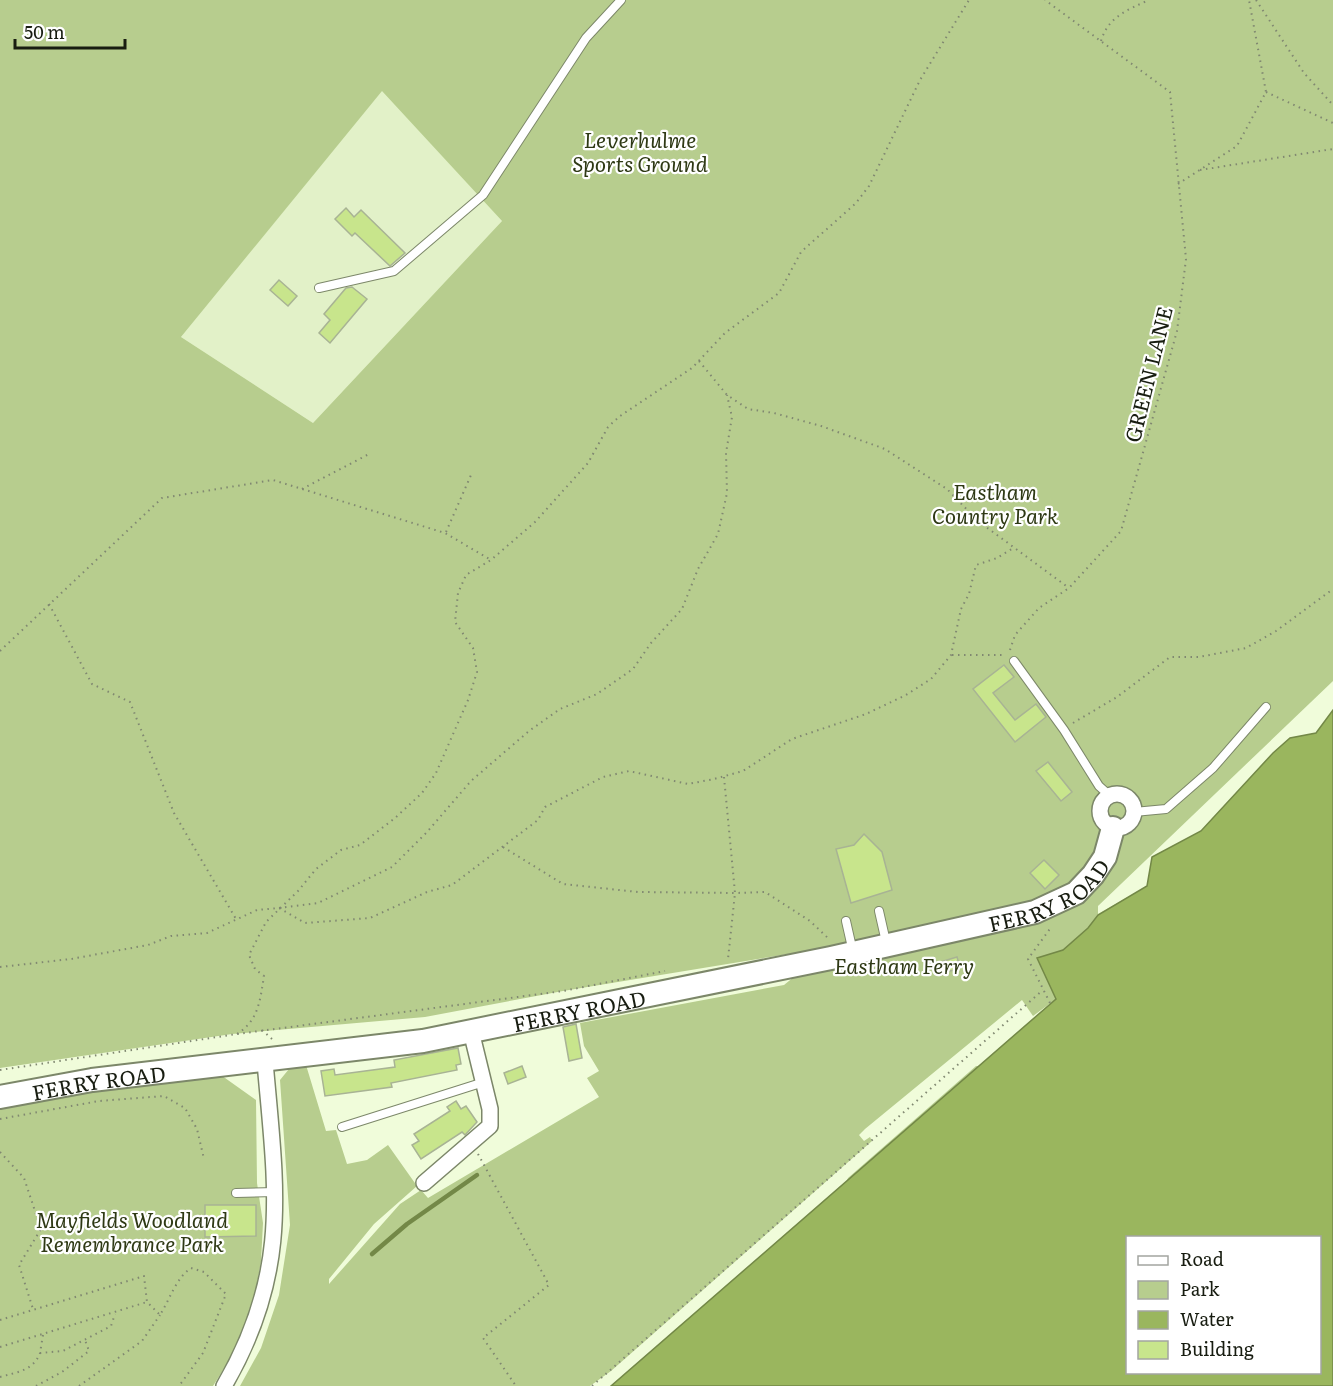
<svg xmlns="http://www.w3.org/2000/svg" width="1333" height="1386" font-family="Literata,serif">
<rect width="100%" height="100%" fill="#f0fcda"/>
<!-- built -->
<path fill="#e2f1c8" d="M382,90l120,131 -189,202 -132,-86z"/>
<!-- green -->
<g fill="#b7cd8e" fill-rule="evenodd">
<path d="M0,0h1333v681l-235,225v8l49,-28 5,-29 49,-26 72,-78 17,-15 26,-5 17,-23v108l-100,93 -122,132 -103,99 -118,126 -146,101 -40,17h-20l12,-14 111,-77 18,-32 -8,-37 8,-8 -2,-7 15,-11 10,-22 128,-112 17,1 32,-30 58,-10 -7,-35 23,-33 -21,5 -3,15 -25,6 6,14 -23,17 -11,-16 -157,129 -6,6 5,6 6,-4 2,4 -261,230 -21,15h-350l21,-38 18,-53 11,-70 -10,-145 9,-11 17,-4 20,66 10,-1 11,34 20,-4 21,-15 29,41 -43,38 -45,55v5l71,-80 21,-14 7,8 171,-101 -12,-19 12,-7 -15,-25 -4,-23 204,-38 47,-38 -268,44 -138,26 -193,17 -232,34zM382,91l120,130 -189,202 -132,-86z"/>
<path d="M218,1073l38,27 1,83 6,40 -2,38 -9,52 -15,35 -24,38h-213v-280l68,-13z"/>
</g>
<!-- water -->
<path fill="#9ab65e" stroke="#738847" stroke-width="1.5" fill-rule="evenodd" d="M1333,710v676h-722l445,-387 -19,-41 26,-8 25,-22 10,-13 49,-29 5,-29 49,-26 72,-78 17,-15 26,-5zM1128,1238h192v134h-192z"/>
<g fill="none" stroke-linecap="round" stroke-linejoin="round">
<!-- stream -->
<path stroke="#738847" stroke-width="4.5" d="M372,1254l35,-30 70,-49"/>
</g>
<!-- building -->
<g fill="#c8e58c" stroke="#a8b394" stroke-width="1.5">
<path d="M346,208l8,9 7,-7 44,43 -15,13 -35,-33 -3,3 -17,-17z"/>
<path d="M279,280l18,16 -9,10 -18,-16z"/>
<path d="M352,287l15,12 -37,44 -11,-10 11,-13 -6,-6 22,-26z"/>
<path d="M1004,665l10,12 -21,16 22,27 21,-16 10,13 -31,25 -42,-53z"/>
<path d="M1048,762l24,30 -11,9 -25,-30z"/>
<path d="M864,834l18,18 10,38 -41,13 -15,-54 18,-4z"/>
<path d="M1044,860l15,15 -14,14 -15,-16z"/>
<path d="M957,957l3,11 -20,6 -3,-11z"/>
<path d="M576,1024l6,34 -13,3 -6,-34z"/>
<path d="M458,1048l3,16 -5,1 1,5 -66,13 1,4 -67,9 -4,-25 13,-2 1,6 60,-8 -1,-7z"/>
<path d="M522,1066l4,11 -18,7 -4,-11z"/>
<path d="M456,1101l5,8 5,-3 11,16 -12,13 -3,-3 -41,27 -9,-14 7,-4 -5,-7 36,-23 -3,-4z"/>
<path d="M205,1205h51v31l-51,1z"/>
</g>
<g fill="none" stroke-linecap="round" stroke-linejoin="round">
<defs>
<g id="lane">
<path d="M319,288l75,-17 89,-76 103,-157 35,-38"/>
<path d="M1014,661l50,69 35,56 10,9"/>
<path d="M1134,812l32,-3 47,-41 53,-61"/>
<path d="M879,911l7,31"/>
<path d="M846,921l7,31"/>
<path d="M342,1127l142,-45"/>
<path d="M236,1193l40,-1"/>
</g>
<g id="street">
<circle cx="1117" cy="811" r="17"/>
<path d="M424,1183l66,-57v-17l-19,-78"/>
<path d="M224,1386c67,-115 52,-198 41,-324"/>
</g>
<g id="secondary">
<path id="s1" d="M0,1097l92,-17 331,-39 408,-83 204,-46 41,-19 17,-18 12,-18 8,-29"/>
</g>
</defs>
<!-- lane casing -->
<use href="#lane" stroke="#7c8769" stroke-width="10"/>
<!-- street casing -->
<use href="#street" stroke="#7c8769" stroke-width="18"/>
<!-- secondary casing -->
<use href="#secondary" stroke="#7c8769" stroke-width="26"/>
<!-- path -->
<g stroke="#808871" stroke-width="2" stroke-dasharray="1.5 4.5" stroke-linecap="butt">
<path d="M1256,0l48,73 29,32"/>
<path d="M1101,41c7,-24 26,-31 48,-41"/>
<path d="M1266,92l67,31"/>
<path d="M1200,170l133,-21"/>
<path d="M1178,184l59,-38 29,-54 -17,-92"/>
<path d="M699,361l28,34 21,14 26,4 47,13 64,23 62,40 31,32 91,67"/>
<path d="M302,489l69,-36"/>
<path d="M446,532l25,-57"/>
<path d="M49,604l43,80 38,18 44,111 62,106"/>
<path d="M1010,650l5,-15 24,-27 30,-20 52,-57 56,-200 9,-72 -16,-167 -125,-92"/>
<path d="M0,651l162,-153 111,-18 172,53 46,27"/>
<path d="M952,655h52"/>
<path d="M1073,723l44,-26 53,-40h29l47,-9 30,-17 57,-42"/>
<path d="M724,777l11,116 30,-1 45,29 20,19"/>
<path d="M503,847l60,37 75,8 97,1 -7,66"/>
<path d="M279,908l39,-5 74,-36 35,-35 44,-51 58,-50 31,-22 37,-15 36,-25 18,-26 31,-34 16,-40 20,-35 9,-41 -1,-40 6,-36 -5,-22"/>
<path d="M0,967l71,-8 77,-14 23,-9 36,-3 50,-23 22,-2 26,15 65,-5 57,-26 25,-7 86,-65 7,-13 58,-30 26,-6 59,13 26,-5 29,-8 49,-32 74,-25 40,-19 25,-16 20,-24 10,-46 8,-15 7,-29 21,-7 18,-11"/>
<path d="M1050,1003l-22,-44 24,-33"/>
<path d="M262,1030l11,10"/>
<path d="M237,1034c22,-14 23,-34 27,-58l-9,-7 -6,-14 17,-33 32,-31 18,-22 25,-19 19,-5 35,-27 27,-25 14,-20 32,-73 9,-28 -4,-24 -18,-26 3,-29 8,-18 25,-15 44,-38 53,-59 20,-36 12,-11 72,-48 33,-35 54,-40 22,-41 55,-49 13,-17 51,-106 49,-80"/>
<path d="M0,1070l237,-36 326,-43 102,-20"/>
<path d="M0,1119l99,-18 65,-5 21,12 12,21 7,30"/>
<path d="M0,1152l24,26 17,51 -22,36 14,44"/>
<path d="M478,1154l71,131 -66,53 33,48"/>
<path d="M0,1320l144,-44 3,26 13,13c10,-16 16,-37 31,-47l13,4 22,22 -23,59 -24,33"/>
<path d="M43,1335l-3,18 23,-2 48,-25 4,-12"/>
<path d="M0,1347l147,-45"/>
<path d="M0,1377c17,-5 33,-6 40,-24"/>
<path d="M36,1386l26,-14 27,-21 -4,-11"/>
<path d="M79,1386l63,-45 18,-26"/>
<path d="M592,1386l451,-396"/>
</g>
<!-- lane -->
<use href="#lane" stroke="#fff" stroke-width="8"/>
<!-- street -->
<use href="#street" stroke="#fff" stroke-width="15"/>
<!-- secondary -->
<use href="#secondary" stroke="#fff" stroke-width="22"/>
</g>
<g text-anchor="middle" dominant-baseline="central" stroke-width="4.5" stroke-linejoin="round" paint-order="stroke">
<!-- park labels -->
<g font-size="21" font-style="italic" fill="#2e3914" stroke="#fff">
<text x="640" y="138">Leverhulme<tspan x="640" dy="24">Sports Ground</tspan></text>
<text x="995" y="490">Eastham<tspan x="995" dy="24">Country Park</tspan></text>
<text x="904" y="964">Eastham Ferry</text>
<text x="132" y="1218">Mayfields Woodland<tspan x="132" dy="24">Remembrance Park</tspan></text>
</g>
<!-- street labels -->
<g font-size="21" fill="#181d11" stroke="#fff">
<text transform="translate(1147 374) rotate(-76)">GREEN LANE</text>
<text stroke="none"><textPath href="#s1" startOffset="1072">FERRY ROAD</textPath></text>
<text stroke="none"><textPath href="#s1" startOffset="586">FERRY ROAD</textPath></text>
<text stroke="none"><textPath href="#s1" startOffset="100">FERRY ROAD</textPath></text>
</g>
</g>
<!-- legend -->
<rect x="1126" y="1236" width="195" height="138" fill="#ffffff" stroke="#a3a5a0" stroke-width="1.5"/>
<rect x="1138" y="1256" width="30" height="9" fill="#ffffff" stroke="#a3a5a0" stroke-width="1.5"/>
<text x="1180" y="1266" font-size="18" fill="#181d11">Road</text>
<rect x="1138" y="1281" width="30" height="18" fill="#b7cd8e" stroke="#a3a5a0" stroke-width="1.5"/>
<text x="1180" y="1296" font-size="18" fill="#181d11">Park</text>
<rect x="1138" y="1311" width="30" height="18" fill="#9ab65e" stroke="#a3a5a0" stroke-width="1.5"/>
<text x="1180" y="1326" font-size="18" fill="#181d11">Water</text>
<rect x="1138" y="1341" width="30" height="18" fill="#c8e58c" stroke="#a3a5a0" stroke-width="1.5"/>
<text x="1180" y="1356" font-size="18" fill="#181d11">Building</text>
<!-- scale -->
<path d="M15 39v9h110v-9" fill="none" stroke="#181d11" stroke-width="3"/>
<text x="24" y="39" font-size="18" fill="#181d11" stroke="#ffffff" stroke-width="4.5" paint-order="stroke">50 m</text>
</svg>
